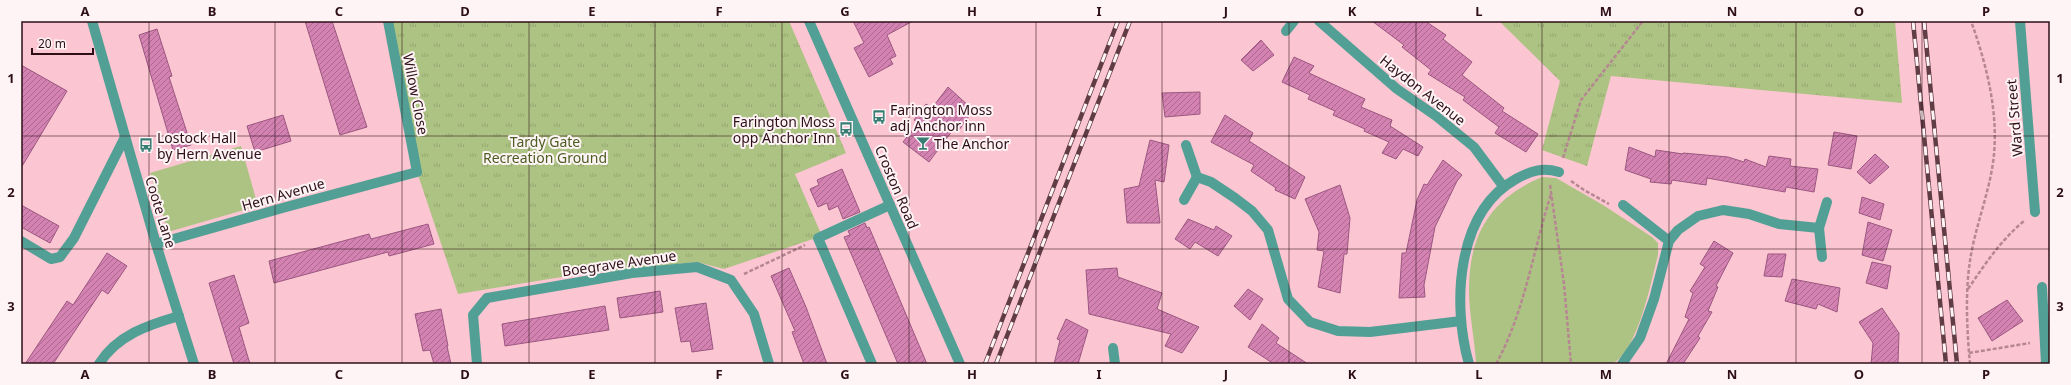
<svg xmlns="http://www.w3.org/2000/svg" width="2071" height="385" font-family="'Noto Sans',sans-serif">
<defs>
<pattern id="park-tufts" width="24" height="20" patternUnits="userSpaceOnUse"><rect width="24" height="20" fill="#adc383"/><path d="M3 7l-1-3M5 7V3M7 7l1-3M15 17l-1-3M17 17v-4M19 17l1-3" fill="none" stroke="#95a670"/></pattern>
<pattern id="building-hatch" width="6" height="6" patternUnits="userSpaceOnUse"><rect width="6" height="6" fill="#d382b2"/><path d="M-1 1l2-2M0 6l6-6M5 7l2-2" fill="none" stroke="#ac6990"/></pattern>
</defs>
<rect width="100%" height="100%" fill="#fbc5d1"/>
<!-- grass -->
<g fill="#adc383">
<path d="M241,146l17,60 -90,26 -18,-59z"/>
<path d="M1542,177l14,1 47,27 49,32 6,6v12c-7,27 -20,96 -46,109h-136c-1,-24 -7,-49 -7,-74 0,-55 21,-91 73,-113z"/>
</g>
<!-- park -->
<g fill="url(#park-tufts)">
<path d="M388,21h401l57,132 -51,21 27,62 -98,33 -27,-7 -117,12 -122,20 -41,-122z"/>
<path d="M1499,21h396l7,82 -291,-27 -24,90 -45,-16 18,-69z"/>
</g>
<!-- building -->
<g fill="url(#building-hatch)" stroke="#9c5780">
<path d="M305,21h27l35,106 -27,8z"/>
<path d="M853,21h60l-26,14 9,21 -6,3 3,5 -24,13 -15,-29 10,-5z"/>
<path d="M1372,21h53l21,14 -3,4 29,23 -10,13 42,33 -2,3 36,23 -12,18 -31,-19 4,-6 -36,-27 2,-3 -37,-23 3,-4 -29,-23 2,-2z"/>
<path d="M157,29l15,47 -3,1 22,68 -18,5 -34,-115z"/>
<path d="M1261,40l13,15 -21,16 -12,-11z"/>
<path d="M1294,57l20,9 -5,7 56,26 -4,8 31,13 -2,6 33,21 -5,9 -15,-7 -7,10 -14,-6 7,-11 -25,-11 1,-2 -32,-14 2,-4 -27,-12 2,-4 -28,-13z"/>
<path d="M21,65l46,26 -46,77z"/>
<path d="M948,87l23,21 -4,6 2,2 -10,14 -4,-3 -26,35 -26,-20 15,-19 -4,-3 12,-16 6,4z"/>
<path d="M1200,92v22l-35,3 -3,-24z"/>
<path d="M283,115l8,26 -36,11 -8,-26z"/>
<path d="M1225,115l28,18 -4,8 56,36 -10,22 -20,-9 1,-2 -25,-17 3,-6 -43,-23z"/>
<path d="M1834,132l23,4 -6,33 -23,-4z"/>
<path d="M1150,140l19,5 -5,37 -9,-2 5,43h-33l-3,-34 15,-3z"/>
<path d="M1629,147l26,10 1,-7 27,4v-1l45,4 16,5 1,-3 21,8 3,-11 22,3 -1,7 28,3 -4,23 -28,-5 -1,5 -78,-14 -1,7 -34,-5 -1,4 -21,-2 1,-3 -26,-9z"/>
<path d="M1875,154l14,13 -19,17 -13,-12z"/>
<path d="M1443,160l19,15 -5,6 -22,46 -11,58 1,12 -26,1 3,-45h4l11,-53 7,-16 3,1z"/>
<path d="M842,169l18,43 -17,7 -5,-13 -9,4 -2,-7 -9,4 -8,-18 9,-4 -2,-5z"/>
<path d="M1340,185l10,33 -3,36h-3l-4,39 -22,-6 6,-36 -7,-1 2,-18 -14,-33z"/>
<path d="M1862,197l22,7 -4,16 -21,-7z"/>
<path d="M21,205l38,21 -9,17 -29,-16z"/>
<path d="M1188,219l26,11 2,-4 16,10 -14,20 -23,-14 -5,7 -15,-10z"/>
<path d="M1868,222l24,8 -9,31 -21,-6z"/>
<path d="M865,223l2,5 2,-1 58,137h-29l-54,-127 6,-2 -2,-4z"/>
<path d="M428,224l6,20 -45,12 -1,-4 -114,31 -5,-22 100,-27 2,5z"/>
<path d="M1714,241l19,12 -17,33 2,1 -10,24 4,1 -14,24 2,2 -17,26h-17l23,-45 -4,-2 8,-24 -3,-2 15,-24 -5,-3z"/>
<path d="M107,253l20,13 -19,28 -6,-4 -49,74h-28l42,-63 6,4z"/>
<path d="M1768,254h18l-4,23 -18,-1z"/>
<path d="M1872,262l19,4 -4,23 -21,-6z"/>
<path d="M789,268l17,39 21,57h-23l-12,-32 3,-1 -24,-55z"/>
<path d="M1117,268l1,9 44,16 -5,16 42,18 -17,26 -17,-7 6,-12 -82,-20 -3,-44z"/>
<path d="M234,275l15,48 -10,4 11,37h-16l-25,-81z"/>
<path d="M1792,279l48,9 -3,24 -19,-8 -2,5 -31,-8z"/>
<path d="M1248,289l15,10 -13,21 -16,-14z"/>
<path d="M660,291l3,21 -43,6 -3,-20z"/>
<path d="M2007,300l16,21 -31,20 -14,-23z"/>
<path d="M706,303l7,46 -21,3 -2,-11 -9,1 -6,-34z"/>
<path d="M605,306l4,24 -104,16 -3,-22z"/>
<path d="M1882,308l17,25 -1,31h-27l2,-21 -14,-21z"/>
<path d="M441,309l7,37h-1l4,18h-17l-4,-14 -7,1 -8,-37z"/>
<path d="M1066,319l22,11 -10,34h-24l6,-24 -3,-1z"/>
<path d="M1262,324l17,14 -3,5 32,21h-34l-26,-17z"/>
</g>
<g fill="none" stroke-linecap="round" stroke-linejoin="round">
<!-- path -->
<g stroke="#b68792" stroke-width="2.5" stroke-dasharray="4 2" stroke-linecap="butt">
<path d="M1563,158l18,-58 62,-79"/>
<path d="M1571,181l13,9 25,14"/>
<path d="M1550,185l14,99 7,80"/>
<path d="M744,274l61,-29"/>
<path d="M1968,289c17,-25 33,-49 56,-68"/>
<path d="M1969,353l61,-10"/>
<path d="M1496,364c29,-53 37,-113 55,-170"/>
<path d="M1970,364c-3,-32 -5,-72 0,-103 5,-35 21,-72 24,-107 4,-45 -8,-91 -23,-133"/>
</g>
<!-- service -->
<g stroke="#52a095" stroke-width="10">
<path d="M21,241l30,18 9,-2 14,-19 51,-101"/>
<path d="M872,364l-54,-126 72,-33"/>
</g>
<!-- minor -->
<g stroke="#52a095" stroke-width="10">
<path d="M1319,21l78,68 39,27 38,31 29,39"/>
<path d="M2020,21l15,191"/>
<path d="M1286,31l8,-10"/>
<path d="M1186,145l11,32 14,5 24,16 17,13 16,19 20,69 22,23 28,9 32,1 91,-11"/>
<path d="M1184,200l13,-23"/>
<path d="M1623,205l46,36"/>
<path d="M156,244l130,-37 131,-35 -29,-151"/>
<path d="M1822,257l-3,-29 8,-26"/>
<path d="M2042,287l4,77"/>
<path d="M1113,348l2,16"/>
<path d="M99,364c18,-29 49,-39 80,-48"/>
<path d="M477,364l-4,-49 14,-17 145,-25 65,-6 34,13 23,34 15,50"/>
<path d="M1469,364c-17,-59 -13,-152 47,-185 15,-8 26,-12 43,-7"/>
<path d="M1622,364l18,-26 14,-39 15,-58 9,-11 20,-14 25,-6 26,4 30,10 40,4"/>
</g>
<!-- tertiary -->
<g stroke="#52a095" stroke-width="10">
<path d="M92,21l64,223 38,120"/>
<path d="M809,21l151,343"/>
</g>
<defs>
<g id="rail">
<path d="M1913,21l33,343"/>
<path d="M1924,21l33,343"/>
<path d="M985,364l133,-343"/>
<path d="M996,364l134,-343"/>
</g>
</defs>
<!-- rail casing -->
<use href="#rail" stroke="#603c45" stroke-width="4.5"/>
<!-- rail -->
<use href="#rail" stroke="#fef4f6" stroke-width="3" stroke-dasharray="9" stroke-linecap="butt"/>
</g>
<!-- grid -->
<path fill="none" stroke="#2e0f18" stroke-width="1" stroke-opacity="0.55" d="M149,21v343M275,21v343M402,21v343M529,21v343M655,21v343M782,21v343M909,21v343M1036,21v343M1162,21v343M1289,21v343M1416,21v343M1542,21v343M1669,21v343M1796,21v343M1922,21v343M21,136h2029M21,249h2029"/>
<!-- icons -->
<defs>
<symbol id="bus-bare" viewBox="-9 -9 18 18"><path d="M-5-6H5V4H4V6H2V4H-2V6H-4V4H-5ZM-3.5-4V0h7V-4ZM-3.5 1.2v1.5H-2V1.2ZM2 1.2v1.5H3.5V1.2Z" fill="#387e75" stroke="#fef4f6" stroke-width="2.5" paint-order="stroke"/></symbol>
<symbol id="bar-bare" viewBox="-9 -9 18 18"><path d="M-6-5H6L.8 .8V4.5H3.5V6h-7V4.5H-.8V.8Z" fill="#387e75" stroke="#fef4f6" stroke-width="2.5" paint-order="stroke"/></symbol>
</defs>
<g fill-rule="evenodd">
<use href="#bus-bare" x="869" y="107" width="20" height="20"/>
<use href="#bus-bare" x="836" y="119" width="20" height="20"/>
<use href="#bar-bare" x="913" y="133" width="20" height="20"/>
<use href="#bus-bare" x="136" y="135" width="20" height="20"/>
</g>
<g text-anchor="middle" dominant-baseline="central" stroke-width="4" stroke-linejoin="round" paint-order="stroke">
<!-- street labels -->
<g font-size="14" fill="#2e0f18" stroke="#fef4f6">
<text transform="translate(1423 90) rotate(38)">Haydon Avenue</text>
<text transform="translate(416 94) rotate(79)">Willow Close</text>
<text transform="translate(2014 118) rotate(-95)">Ward Street</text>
<text transform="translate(897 187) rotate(67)">Croston Road</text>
<text transform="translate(283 194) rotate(-16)">Hern Avenue</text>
<text transform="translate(161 212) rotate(73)">Coote Lane</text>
<text transform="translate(619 263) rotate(-8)">Boegrave Avenue</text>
</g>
<!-- poi labels -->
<g font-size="14" fill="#2e0f18" stroke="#fef4f6" text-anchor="start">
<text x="890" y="109">Farington Moss<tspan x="890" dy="16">adj Anchor inn</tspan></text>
<text x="835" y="121" text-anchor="end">Farington Moss<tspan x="835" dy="16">opp Anchor Inn</tspan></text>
<text x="157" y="137">Lostock Hall<tspan x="157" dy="16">by Hern Avenue</tspan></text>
<text x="934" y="143">The Anchor</text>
</g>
<!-- park labels -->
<g font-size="14" fill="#4b5d21" stroke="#fef4f6">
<text x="545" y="141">Tardy Gate<tspan x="545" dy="16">Recreation Ground</tspan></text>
</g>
</g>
<!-- border -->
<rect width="2071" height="385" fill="none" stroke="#fef4f6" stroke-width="44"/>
<!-- scale -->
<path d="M32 48v6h61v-6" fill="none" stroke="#2e0f18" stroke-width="2"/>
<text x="38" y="48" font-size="12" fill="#2e0f18" stroke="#fef4f6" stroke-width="3" paint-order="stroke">20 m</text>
<rect x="22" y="22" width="2027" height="341" fill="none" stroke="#2e0f18" stroke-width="1.5"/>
<g font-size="13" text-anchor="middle" font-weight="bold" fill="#2e0f18">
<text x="85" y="16">A</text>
<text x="212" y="16">B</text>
<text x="339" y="16">C</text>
<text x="465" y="16">D</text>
<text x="592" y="16">E</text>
<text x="719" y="16">F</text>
<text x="845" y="16">G</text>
<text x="972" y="16">H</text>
<text x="1099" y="16">I</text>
<text x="1226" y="16">J</text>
<text x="1352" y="16">K</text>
<text x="1479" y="16">L</text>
<text x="1606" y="16">M</text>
<text x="1732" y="16">N</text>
<text x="1859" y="16">O</text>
<text x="1986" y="16">P</text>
<text x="11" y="83">1</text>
<text x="2060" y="83">1</text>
<text x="11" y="197">2</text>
<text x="2060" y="197">2</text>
<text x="11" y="311">3</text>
<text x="2060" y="311">3</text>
<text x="85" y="379">A</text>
<text x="212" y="379">B</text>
<text x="339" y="379">C</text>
<text x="465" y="379">D</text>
<text x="592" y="379">E</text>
<text x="719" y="379">F</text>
<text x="845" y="379">G</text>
<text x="972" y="379">H</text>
<text x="1099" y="379">I</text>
<text x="1226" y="379">J</text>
<text x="1352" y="379">K</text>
<text x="1479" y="379">L</text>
<text x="1606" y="379">M</text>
<text x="1732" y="379">N</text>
<text x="1859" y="379">O</text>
<text x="1986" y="379">P</text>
</g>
</svg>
